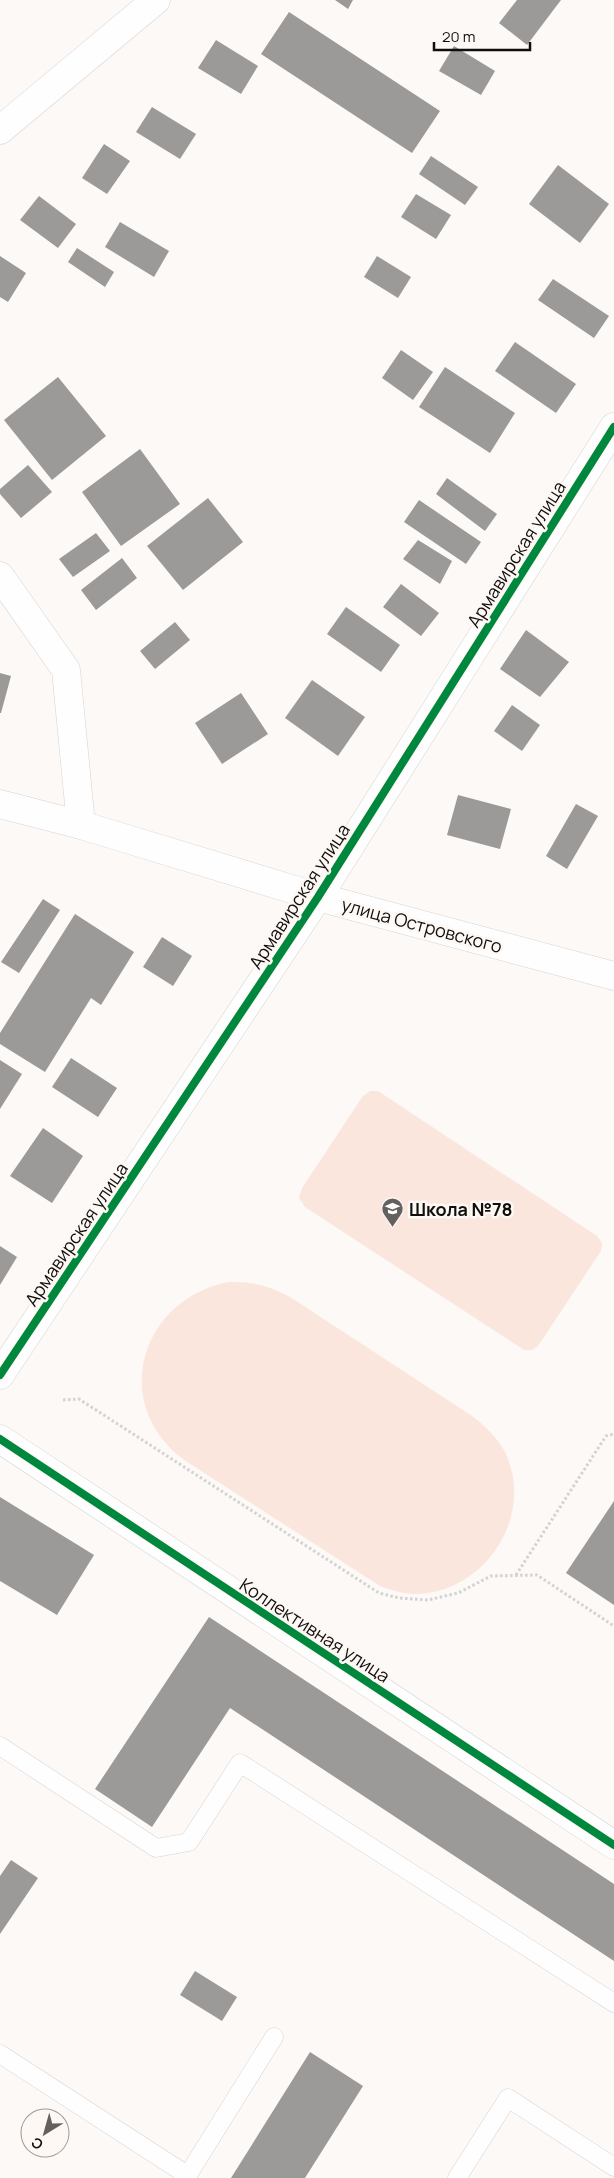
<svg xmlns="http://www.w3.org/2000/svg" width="614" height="2178" font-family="Manrope,sans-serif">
<rect width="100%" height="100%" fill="#fcf9f6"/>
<!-- green -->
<g fill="#fae6dd">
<path d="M370,1091h8l219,145 5,7 -1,8 -63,95 -6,4h-8l-219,-143 -6,-9 3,-10 61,-92z"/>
<path d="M228,1282c23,-1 42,4 62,15l182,119c13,10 25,21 33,36 31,64 -21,143 -92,142 -12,-1 -23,-4 -33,-8l-196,-126c-75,-56 -44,-160 44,-178z"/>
</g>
<!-- building -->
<g fill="#9c9a98">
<path d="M335,0h18l-5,9z"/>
<path d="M517,0h44l-34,45 -28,-22z"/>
<path d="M289,12l151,99 -28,42 -151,-99z"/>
<path d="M216,40l42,26 -17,28 -43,-26z"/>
<path d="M454,46l41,25 -14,24 -42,-24z"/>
<path d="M152,107l44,27 -16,25 -44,-27z"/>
<path d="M104,144l26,17 -23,33 -25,-16z"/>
<path d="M431,156l47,31 -13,18 -46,-31z"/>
<path d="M558,165l51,39 -29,39 -51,-39z"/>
<path d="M416,194l35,21 -15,24 -35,-22z"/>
<path d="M39,196l37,28 -18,24 -38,-28z"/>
<path d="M120,222l49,29 -15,26 -49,-30z"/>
<path d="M77,248l37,24 -9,15 -37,-25z"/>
<path d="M0,256l26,17 -18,29 -8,-5z"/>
<path d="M377,256l34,21 -13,21 -34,-21z"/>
<path d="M553,279l56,37 -15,22 -56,-38z"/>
<path d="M515,342l61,42 -20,29 -61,-42z"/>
<path d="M401,350l32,22 -20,28 -31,-22z"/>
<path d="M445,367l70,46 -25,40 -71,-46z"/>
<path d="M58,377l48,59 -54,44 -48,-60z"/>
<path d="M140,449l40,55 -59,42 -39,-54z"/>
<path d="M28,465l24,27 -31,26 -21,-24v-5z"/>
<path d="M447,478l50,36 -12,17 -49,-37z"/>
<path d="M208,498l35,44 -60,48 -36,-44z"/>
<path d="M419,500l62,42 -15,22 -62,-42z"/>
<path d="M96,533l14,18 -37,26 -14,-18z"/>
<path d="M418,540l34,21 -12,23 -37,-25z"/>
<path d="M122,558l15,20 -41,32 -15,-20z"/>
<path d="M401,584l38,29 -18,23 -38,-29z"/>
<path d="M346,607l54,38 -19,27 -54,-38z"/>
<path d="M175,622l15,18 -35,29 -15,-18z"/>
<path d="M526,630l43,32 -29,35 -40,-28z"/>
<path d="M0,673l11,3 -10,37h-1z"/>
<path d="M312,680l53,37 -27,39 -53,-38z"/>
<path d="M241,693l27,41 -46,30 -27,-41z"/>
<path d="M512,705l28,20 -18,26 -28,-20z"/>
<path d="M458,795l53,14 -11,40 -53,-14z"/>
<path d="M576,804l22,12 -31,53 -21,-13z"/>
<path d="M43,899l17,11 -41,63 -18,-11z"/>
<path d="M75,914l59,38 -33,53 -10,-7 -46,74 -45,-28v-11z"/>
<path d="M162,937l30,19 -19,30 -30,-19z"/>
<path d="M71,1058l46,30 -19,29 -46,-30z"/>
<path d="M0,1060l22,14 -22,35z"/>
<path d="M43,1128l40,28 -31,47 -42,-27z"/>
<path d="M0,1246l17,11 -17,28z"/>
<path d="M0,1497l94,58 -37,60 -57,-34z"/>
<path d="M614,1501v104l-48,-32z"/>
<path d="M209,1617l405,267v77l-384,-253 -78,119 -57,-38z"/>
<path d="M11,1860l27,18 -38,56v-58z"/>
<path d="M195,1971l42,26 -15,24 -42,-26z"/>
<path d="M310,2052l53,34 -58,92h-74z"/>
</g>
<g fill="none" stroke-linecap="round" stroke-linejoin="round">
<defs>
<g id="service">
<path d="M0,1746l156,102 33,-6 51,-79 374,240"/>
<path d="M0,2054l187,121"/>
<path d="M186,2178l88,-141"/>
<path d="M457,2178l51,-80 106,69"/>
</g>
<g id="minor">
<path d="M0,576l66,94 15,155"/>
<path d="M0,804l81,21 237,72 296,79"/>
<path d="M0,1375l318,-478 296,-470"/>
<path d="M0,1439l614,406"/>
</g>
<path id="tertiary" d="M0,130l156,-130"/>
</defs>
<!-- service casing -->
<use href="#service" stroke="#d6d4d2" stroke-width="19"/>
<!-- minor casing -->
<use href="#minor" stroke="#d6d4d2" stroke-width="29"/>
<!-- tertiary casing -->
<use href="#tertiary" stroke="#d6d4d2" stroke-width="29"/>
<!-- path -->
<g stroke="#d3d3d2" stroke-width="3" stroke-dasharray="2.5 2.5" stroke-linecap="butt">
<path d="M63,1400l16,-1 300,194 20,5 29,2 30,-7 33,-17 46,-1 77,51"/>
<path d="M516,1575l90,-139 8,-2"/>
</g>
<!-- service -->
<use href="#service" stroke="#fffefe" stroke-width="18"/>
<!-- minor -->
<use href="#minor" stroke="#fffefe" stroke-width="28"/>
<!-- tertiary -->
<use href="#tertiary" stroke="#fffefe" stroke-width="28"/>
<defs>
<g id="cycleway">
<path d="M0,1375l318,-478 296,-470"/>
<path d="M0,1439l614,406"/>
</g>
</defs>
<!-- cycleway casing -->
<use href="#cycleway" stroke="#fef8f4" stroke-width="11"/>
<!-- cycleway -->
<use href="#cycleway" stroke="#00873e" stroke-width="8"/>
</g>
<!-- icons -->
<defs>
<symbol id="school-pin" viewBox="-11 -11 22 30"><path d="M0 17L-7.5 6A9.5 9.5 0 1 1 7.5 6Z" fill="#63615f" stroke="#fef8f4"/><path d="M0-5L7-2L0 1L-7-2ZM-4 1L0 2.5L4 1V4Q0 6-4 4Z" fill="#fff"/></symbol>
</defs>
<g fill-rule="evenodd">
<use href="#school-pin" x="380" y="1196" width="25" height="34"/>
</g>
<g text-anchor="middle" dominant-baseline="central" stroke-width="5" stroke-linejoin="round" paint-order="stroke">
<!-- street labels -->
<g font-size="18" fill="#110f0e" stroke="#fef8f4">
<text transform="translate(516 554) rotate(-58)">Армавирская улица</text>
<text transform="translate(299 896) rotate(-57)">Армавирская улица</text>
<text transform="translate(422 925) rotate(15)">улица Островского</text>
<text transform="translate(76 1234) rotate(-56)">Армавирская улица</text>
<text transform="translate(315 1630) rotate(33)">Коллективная улица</text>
</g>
<!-- poi labels -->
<g font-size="18" font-weight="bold" fill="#110f0e" stroke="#fef8f4" text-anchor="start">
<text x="409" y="1209">Школа №78</text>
</g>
</g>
<!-- north arrow -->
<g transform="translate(45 2133) rotate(217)"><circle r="24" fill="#fef8f4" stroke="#9f9b98"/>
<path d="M0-4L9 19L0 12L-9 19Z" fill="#63615f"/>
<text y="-8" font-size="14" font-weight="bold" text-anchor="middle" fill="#110f0e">С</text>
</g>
<!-- scale -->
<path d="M434 42v8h96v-8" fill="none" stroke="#110f0e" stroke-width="2.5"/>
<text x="442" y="42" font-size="15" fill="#110f0e" stroke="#fef8f4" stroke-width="4" paint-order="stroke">20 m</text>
</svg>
